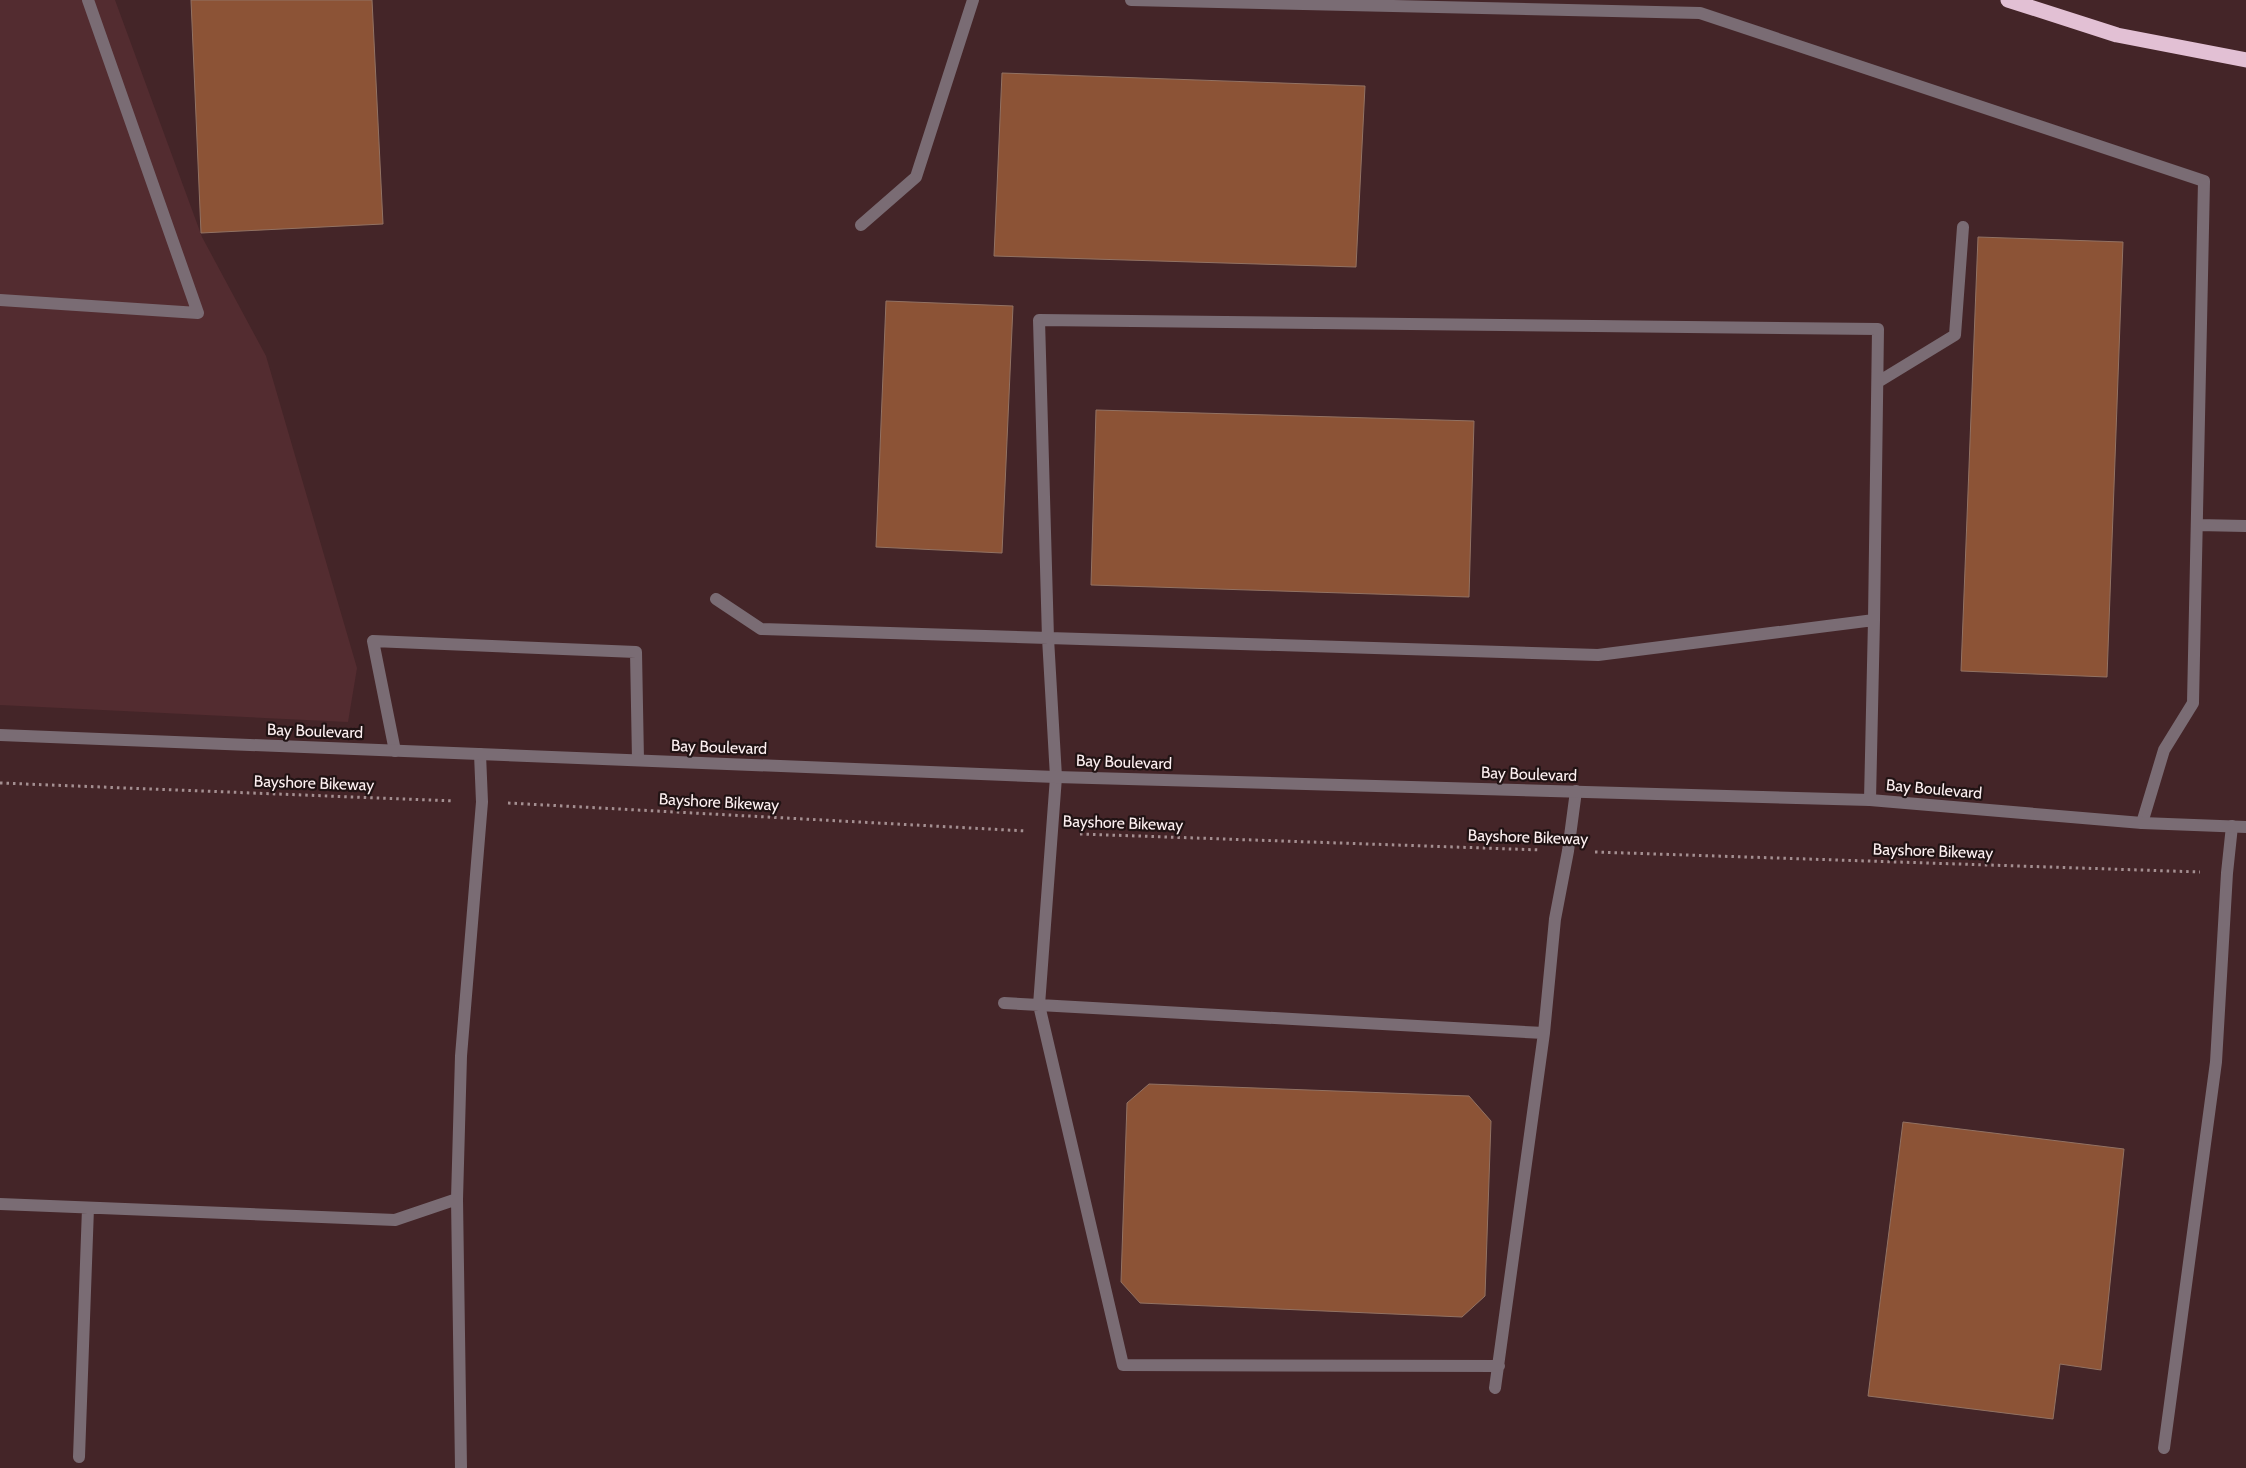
<svg xmlns="http://www.w3.org/2000/svg" width="2246" height="1468" font-family="Cabin,sans-serif">
<rect width="100%" height="100%" fill="#442528"/>
<path fill="#532c30" d="M0,0H115L202,237L266,356L357,668L348,722L0,705Z"/>
<path fill="#8c5336" stroke="#927263" d="M191,0H372L383,224L201,233Z
M1002,73L1365,86L1356,267L994,256Z
M1978,237L2123,242L2107,677L1961,671Z
M886,301L1013,306L1002,553L876,547Z
M1096,410L1474,421L1469,597L1091,585Z
M1149,1084L1469,1096L1491,1121L1485,1296L1462,1317L1140,1303L1121,1282L1127,1103Z
M1903,1122L2124,1149L2101,1370L2060,1364L2053,1419L1868,1396Z"/>
<g fill="none" stroke-linecap="round" stroke-linejoin="round">
<path stroke="#a48f91" stroke-width="3" stroke-dasharray="2.5 4" stroke-linecap="butt" d="M0,783L454,801
M508,803L1026,831
M1080,834L1541,850
M1595,852L2200,872"/>
<path stroke="#7a6c74" stroke-width="12" d="M1131,0L1700,13L2204,181L2193,703L2164,750L2142,823
M861,225L916,177L973,0
M0,300L198,313L88,0
M1878,382L1955,335L1963,227
M2197,525L2246,526
M716,599L761,629L1598,655L1874,620L1870,800
M395,751L373,641L636,652L638,760
M1004,1003L1039,1005L1056,777L1048,638L1039,320L1878,329L1874,620
M457,1199L461,1468
M0,1204L395,1220L457,1199L461,1056L482,802L480,754
M1499,1366L1123,1365L1039,1005L1544,1033
M1495,1388L1544,1033L1555,919L1568,851L1576,791
M2164,1448L2216,1062L2227,873L2232,826
M79,1457L88,1208"/>
<path stroke="#7a6c74" stroke-width="12" d="M0,735L1056,777L1870,800L2142,823L2246,827"/>
<path stroke="#e2c0d4" stroke-width="15" d="M2008,0L2117,35L2246,60"/>
</g>
<g text-anchor="middle" dominant-baseline="central" stroke-width="4.5" stroke-linejoin="round" paint-order="stroke">
<g font-size="16" fill="#fdf0f1" stroke="#211314">
<text transform="translate(315 731) rotate(2)">Bay Boulevard</text>
<text transform="translate(719 747) rotate(2)">Bay Boulevard</text>
<text transform="translate(1124 762) rotate(2)">Bay Boulevard</text>
<text transform="translate(1529 774) rotate(2)">Bay Boulevard</text>
<text transform="translate(314 783) rotate(2)">Bayshore Bikeway</text>
<text transform="translate(1934 789) rotate(5)">Bay Boulevard</text>
<text transform="translate(719 802) rotate(3)">Bayshore Bikeway</text>
<text transform="translate(1123 823) rotate(2)">Bayshore Bikeway</text>
<text transform="translate(1528 837) rotate(2)">Bayshore Bikeway</text>
<text transform="translate(1933 851) rotate(2)">Bayshore Bikeway</text>
</g>
</g>
</svg>
